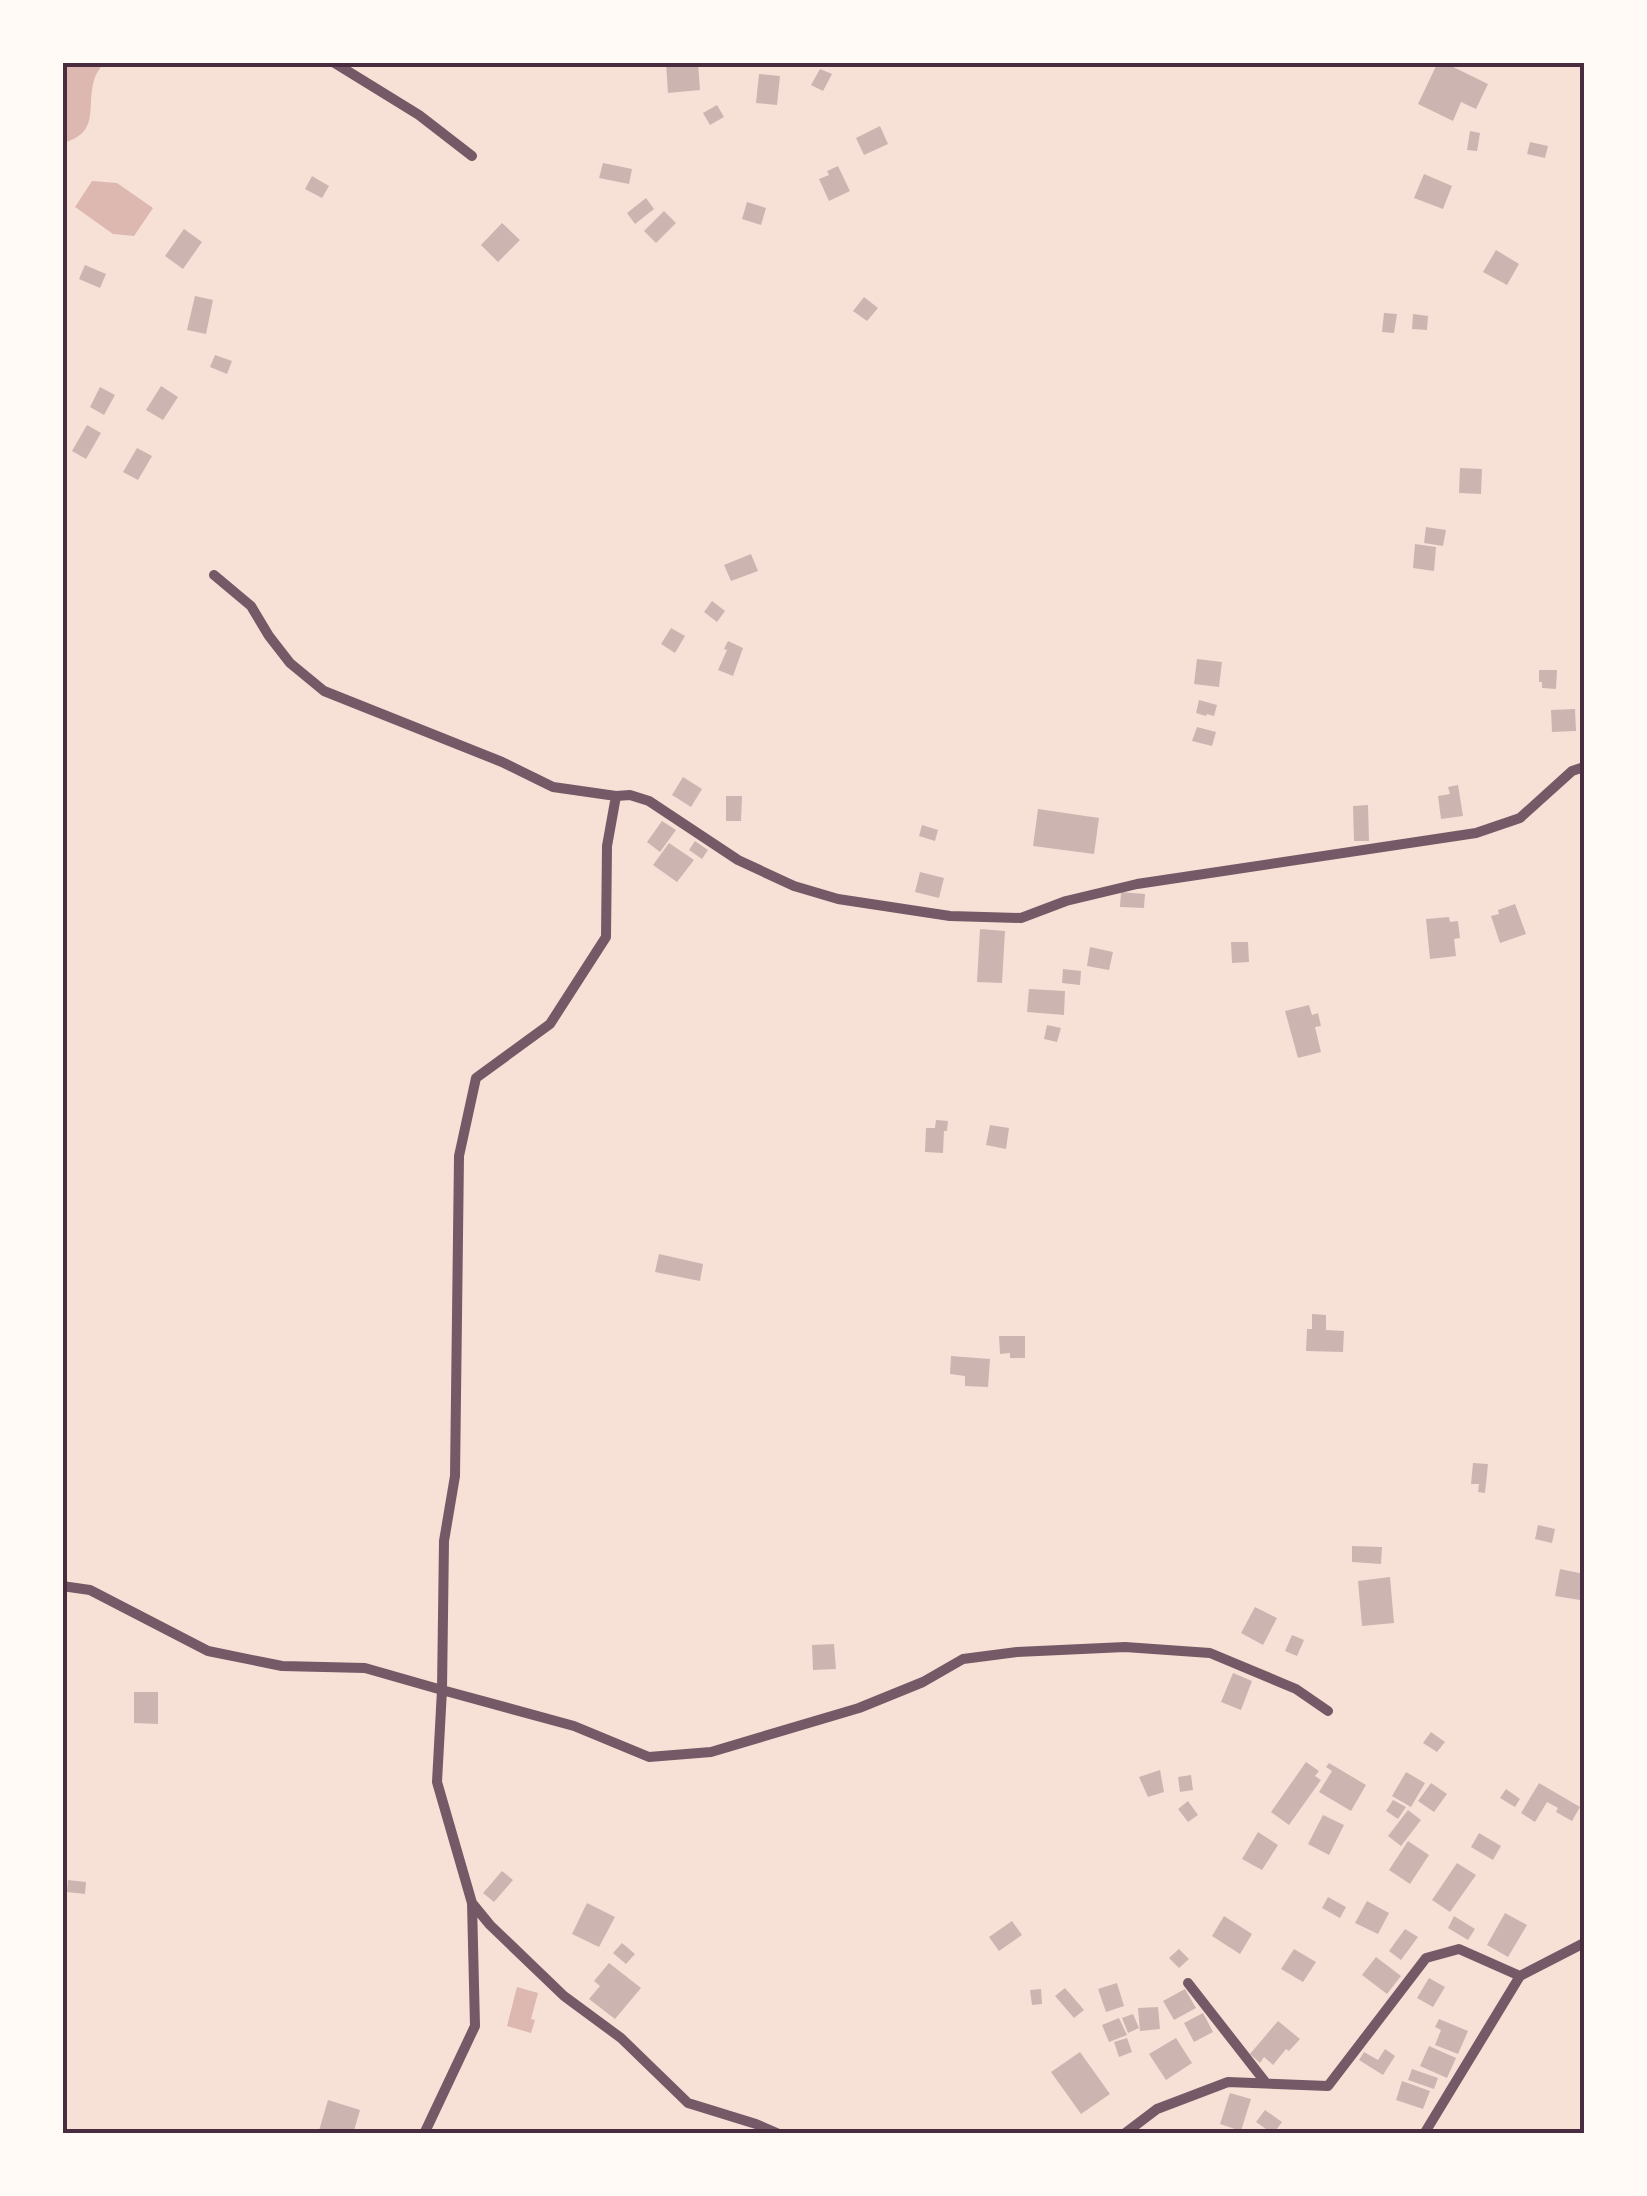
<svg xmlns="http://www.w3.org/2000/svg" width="1647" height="2196" font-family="Poppins,sans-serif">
<rect width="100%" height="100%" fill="#f7e1d7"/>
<path fill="#dcb8b0" d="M63,62L103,63C101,67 97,72 95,77C85,106 102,132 63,143Z
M92,181L117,183L153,208L134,236L113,234L75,207Z
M517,1987L538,1993L531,2019L535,2020L531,2033L507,2026Z"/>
<path fill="#ccb4b1" d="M666,62H698L700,90L668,93Z
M1438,62H1443L1488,84L1476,109L1461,102L1453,121L1418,104Z
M820,69L832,74L823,91L811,85Z
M759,74L780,76L777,105L756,103Z
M717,105L724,117L710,125L703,113Z
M880,126L888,144L864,155L856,138Z
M1470,131L1480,133L1477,151L1467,150Z
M1530,142L1548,146L1545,158L1527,154Z
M603,163L632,169L629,184L599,178Z
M838,166L850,191L829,201L819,179L829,175L827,171Z
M1424,174L1452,186L1443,209L1414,198Z
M312,176L329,186L322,198L305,189Z
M646,198L654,209L635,224L627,213Z
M747,202L766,208L761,225L742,219Z
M664,211L676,223L656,243L644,231Z
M502,223L520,240L498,262L481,245Z
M184,229L202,242L183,269L165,256Z
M1496,250L1519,264L1507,285L1483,272Z
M85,265L106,274L100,288L79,279Z
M195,296L213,300L206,334L187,330Z
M864,297L878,308L867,321L853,311Z
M1384,313L1397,314L1394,333L1382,332Z
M1413,314L1428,316L1427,330L1412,329Z
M215,355L232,361L227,374L210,367Z
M161,386L178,397L163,420L146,410Z
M100,387L115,395L104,415L90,407Z
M87,425L101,433L86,459L72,451Z
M137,448L152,456L138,480L123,472Z
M1460,468L1482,469L1481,494L1459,493Z
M1426,527L1446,530L1443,546L1424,543Z
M1415,544L1436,547L1434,571L1413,568Z
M751,554L758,571L731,581L724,565Z
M712,601L725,611L717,622L704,612Z
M671,628L685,636L675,653L661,644Z
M728,641L743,648L733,676L718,670L727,650L724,649Z
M1197,659L1222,662L1219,687L1194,684Z
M1539,670H1557L1556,689L1542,688V682H1539Z
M1199,700L1217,705L1214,716L1207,714L1206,716L1196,713Z
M1575,709L1576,731L1552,732L1551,710Z
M1197,727L1216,732L1212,746L1192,741Z
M683,777L702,789L691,807L672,795Z
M1458,785L1463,816L1441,819L1438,796L1450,794L1448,787Z
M726,796H742L741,821H726Z
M1368,805L1369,841H1354L1353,806Z
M1038,809L1099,818L1094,854L1033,846Z
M662,821L676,830L660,852L647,842Z
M922,825L938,830L935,841L919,836Z
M695,841L708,850L702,859L689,850Z
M669,843L694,860L677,882L653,865Z
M920,872L944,878L939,898L915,892Z
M1121,892L1145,894L1144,908L1120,907Z
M1515,904L1526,934L1500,943L1491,916L1499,914L1498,910Z
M1449,917L1450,922L1458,921L1460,938L1454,939L1456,956L1430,959L1426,919Z
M980,929L1005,931L1002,983L977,982Z
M1231,942H1248L1249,962L1232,963Z
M1090,947L1113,952L1109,970L1087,966Z
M1063,969L1081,971L1080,985L1062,983Z
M1029,989L1065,991L1064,1015L1027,1012Z
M1309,1005L1312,1015L1318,1013L1321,1026L1315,1027L1321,1052L1298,1058L1285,1011Z
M1047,1025L1061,1028L1057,1042L1044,1039Z
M936,1120L948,1121L947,1131H944L943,1153L925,1152L926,1128H935Z
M990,1125L1009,1128L1006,1149L986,1145Z
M659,1254L703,1264L700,1281L655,1272Z
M1312,1314L1326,1315V1330L1344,1331L1343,1352L1306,1351L1307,1329H1312Z
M999,1336H1025V1358H1010V1353L1000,1354Z
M951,1356L990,1359L988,1387L965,1386V1376L950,1374Z
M1473,1463L1488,1464L1485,1493L1478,1492L1479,1484H1471Z
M1538,1525L1555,1529L1552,1543L1535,1539Z
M1352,1546L1382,1547L1381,1564L1352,1562Z
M1560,1569L1584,1574L1580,1600L1555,1596Z
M1390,1577L1394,1623L1362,1626L1358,1581Z
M1255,1607L1277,1618L1263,1645L1241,1633Z
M1292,1635L1304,1640L1297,1656L1285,1651Z
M834,1644L836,1669L813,1670L812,1645Z
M1233,1673L1252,1681L1241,1710L1221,1702Z
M134,1692H158V1724L134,1723Z
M1431,1732L1445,1742L1437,1752L1423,1743Z
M1306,1762L1319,1771L1315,1776L1321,1780L1289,1825L1271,1812Z
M1329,1763L1366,1785L1351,1811L1319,1792L1332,1771L1326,1767Z
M1160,1770L1164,1792L1148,1797L1139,1777Z
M1406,1772L1425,1783L1411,1807L1392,1796Z
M1191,1775L1193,1790L1180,1792L1178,1777Z
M1431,1783L1447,1794L1434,1812L1418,1801Z
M1539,1783L1580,1807L1572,1821L1556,1812L1558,1808L1547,1802L1535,1822L1521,1813Z
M1506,1789L1520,1799L1515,1807L1500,1798Z
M1393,1800L1406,1807L1398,1819L1386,1811Z
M1188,1801L1198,1815L1188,1822L1178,1809Z
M1408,1810L1421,1820L1401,1846L1388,1836Z
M1323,1815L1344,1825L1329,1855L1308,1844Z
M1258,1832L1278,1845L1262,1870L1242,1859Z
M1479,1833L1501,1846L1493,1860L1471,1847Z
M1408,1841L1429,1855L1410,1884L1389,1870Z
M1457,1863L1476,1875L1450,1912L1432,1900Z
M502,1871L513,1880L494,1902L483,1893Z
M68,1880L86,1882L85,1894L67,1892Z
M1328,1897L1346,1907L1340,1918L1322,1908Z
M1367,1901L1389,1913L1378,1934L1355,1923Z
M587,1903L615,1917L599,1947L572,1934Z
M1505,1913L1527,1925L1508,1957L1487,1945Z
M1224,1916L1252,1934L1240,1954L1212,1936Z
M1454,1916L1475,1929L1468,1940L1448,1928Z
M1012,1921L1022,1935L999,1951L989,1937Z
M1405,1929L1418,1937L1401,1960L1389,1951Z
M622,1943L635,1954L626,1964L613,1953Z
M1179,1949L1189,1959L1179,1968L1169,1958Z
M1294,1949L1316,1962L1303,1982L1281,1969Z
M1376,1957L1401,1976L1387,1994L1362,1975Z
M609,1963L641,1988L615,2019L589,1999L600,1986L594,1981Z
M1429,1978L1445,1987L1433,2007L1417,1998Z
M1117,1983L1124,2006L1106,2012L1098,1989Z
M1065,1988L1084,2010L1074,2018L1055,1996Z
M1041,1989L1042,2004L1032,2005L1030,1990Z
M1185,1989L1196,2008L1174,2020L1163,2001Z
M1158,2007L1160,2029L1140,2031L1138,2008Z
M1203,2013L1213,2032L1194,2042L1184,2023Z
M1133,2014L1139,2028L1128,2033L1122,2018Z
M1119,2018L1127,2035L1109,2042L1102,2025Z
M1439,2019L1468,2031L1458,2054L1435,2045L1441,2030L1435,2027Z
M1278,2021L1300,2039L1289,2051L1286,2049L1273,2065L1264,2057L1260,2063L1250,2054Z
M1127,2038L1132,2052L1119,2057L1114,2042Z
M1176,2038L1192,2063L1166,2080L1149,2054Z
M1429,2046L1456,2058L1447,2078L1420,2066Z
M1385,2049L1395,2056L1383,2075L1359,2060L1364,2052L1378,2060Z
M1080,2052L1110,2094L1081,2114L1051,2072Z
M1412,2069L1438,2078L1434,2089L1408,2080Z
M1402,2081L1430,2091L1423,2109L1396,2100Z
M1230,2093L1251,2099L1241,2131L1220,2124Z
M328,2100L360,2110L353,2134H318Z
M1265,2110L1282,2122L1273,2134L1256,2122Z"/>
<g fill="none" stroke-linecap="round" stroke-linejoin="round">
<path stroke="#755966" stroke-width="10" d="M333,62L419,115L472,156
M214,575L251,606L269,636L290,663L324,691L502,762L553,787L616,796L630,795L649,801L738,860L794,886L838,899L950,916L1021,918L1066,901L1137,884L1476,833L1520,818L1572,771L1584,767
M616,796L607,846L606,937L550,1024L476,1078L459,1156L455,1476L444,1541L442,1690L574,1726L649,1757L711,1752L859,1708L923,1682L963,1659L1017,1652L1125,1647L1210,1653L1296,1689L1328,1711
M62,1586L90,1590L208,1651L282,1666L365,1668L442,1690L437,1782L472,1903L475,2026L424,2134
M472,1903L490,1925L564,1996L621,2038L688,2103L756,2124L779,2134
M1188,1983L1266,2083
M1124,2134L1157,2109L1228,2082L1328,2086L1426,1958L1459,1949L1520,1976L1584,1943
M1424,2134L1520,1976"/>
</g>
<rect width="1647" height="2196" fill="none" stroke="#fffaf5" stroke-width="130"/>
<rect x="65" y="65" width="1517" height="2066" fill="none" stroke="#4a2c40" stroke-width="4"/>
</svg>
